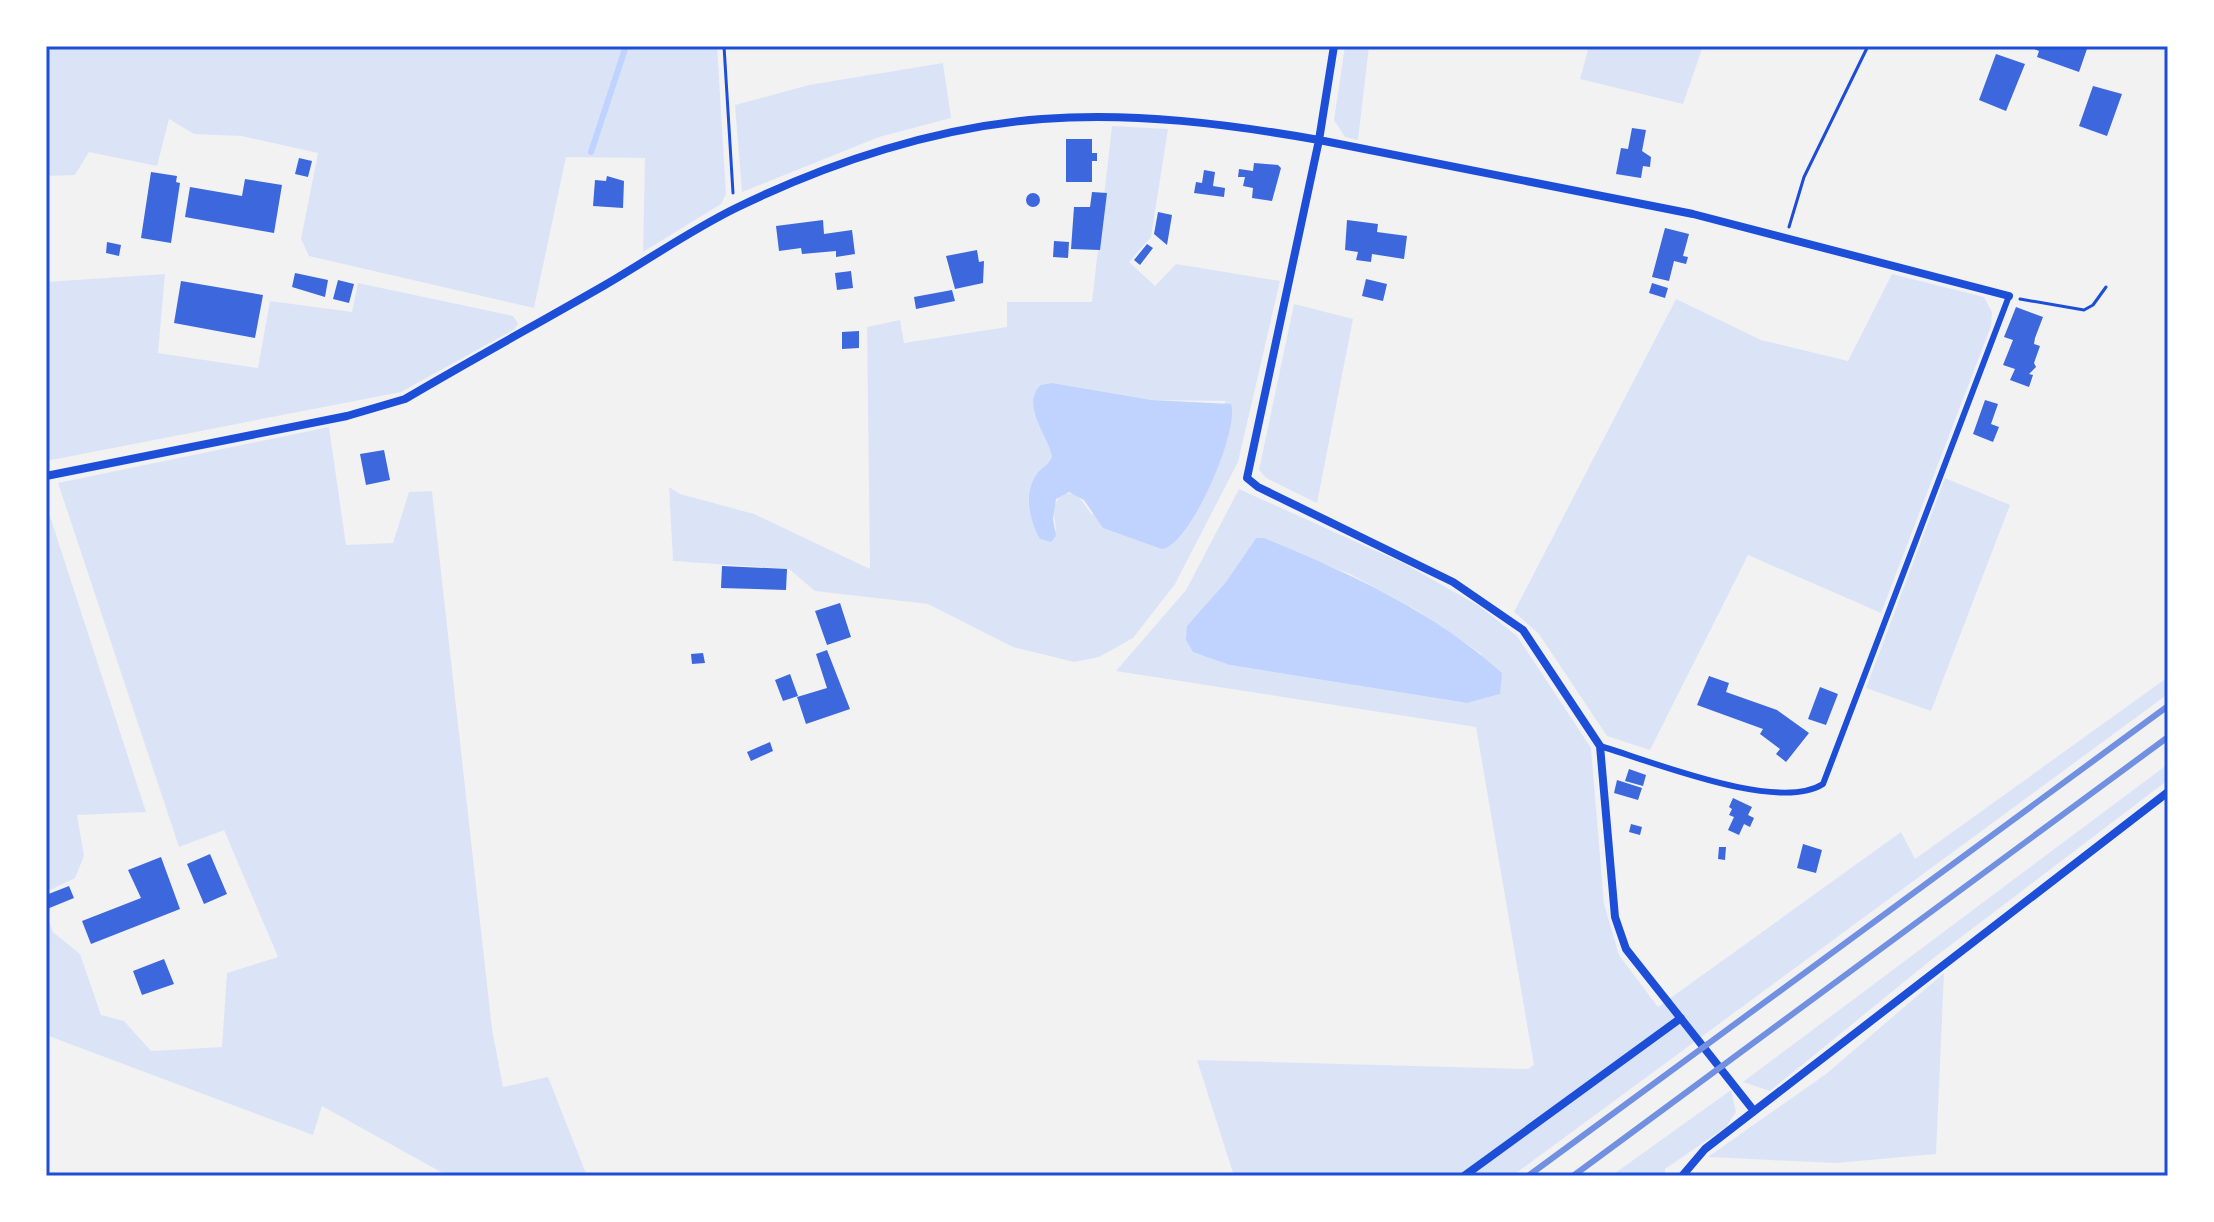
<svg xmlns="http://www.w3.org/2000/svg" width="2214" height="1222" font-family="Montserrat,sans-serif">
<rect width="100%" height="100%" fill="#f2f2f2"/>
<path fill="#dbe4f7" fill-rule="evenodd" d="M46,46H717L726,194L721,204L643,252L645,158L566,157L534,308L309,256L301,239L318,153L241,136L194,134L169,119L157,166L89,152L75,175L46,176Z
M1345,46H1369L1358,140L1345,137L1334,120Z
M1589,46H1703L1683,104L1580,79Z
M943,63L951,118L879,137L742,192L735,105L809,85Z
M1112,126L1168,129L1151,237L1129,262L1155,286L1176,264L1280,281L1238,462L1175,584L1133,638L1099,657L1074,662L1013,647L928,604L815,591L789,569L673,561L669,487L680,494L754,514L870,569L867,327L900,320L904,343L1007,327V302H1092ZM1052,383L1152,400L1227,401L1092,515L1077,494L1061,493L1053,508L1056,530L1040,539C1030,522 1023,493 1036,475C1041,467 1049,466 1052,456Z
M165,274L158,353L258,368L270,301L352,312L358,283L513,316L518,323L515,329L401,392L46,461V282Z
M1892,274L1984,297L1992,312L1991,326L1881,613L1748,555L1650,750L1607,736L1539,634L1514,612L1676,299L1761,340L1848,361Z
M1294,304L1353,319L1317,503L1266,478L1259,470Z
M329,427L346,545L393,543L409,492L432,491L492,1029L503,1087L548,1077L587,1176H448L322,1106L313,1135L46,1035V913L53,932L80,954L101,1015L124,1021L151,1051L222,1047L227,973L278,957L224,830L179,847L58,483Z
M1945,478L2010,505L1931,711L1866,688Z
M1239,489L1405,564L1479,606L1517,636L1591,748L1604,904L1619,955L1658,1007L1901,832L1915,859L2168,677V694L1512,1176H1234L1197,1060L1528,1069L1534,1065L1476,727L1116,671L1186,590ZM1256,538L1350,574L1418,611L1480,653L1500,694L1467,703L1230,665L1226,582Z
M46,504L146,812L77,815L84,856L75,878L46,892Z
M2168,764V780L1931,960L1770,1091L1743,1082Z
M1944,973L1936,1154L1836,1163L1708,1157L1826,1074Z
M1731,1090L1736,1112L1726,1127L1665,1169V1176H1611Z"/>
<path fill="#bfd3fe" d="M1052,383L1152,400L1231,404C1240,430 1190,546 1162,549L1103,528L1084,500L1069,492L1056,499L1053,519L1056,536L1051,542L1040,539C1030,522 1023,494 1036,475C1041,467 1049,466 1052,456C1048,436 1020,404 1041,385Z
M1256,538H1264C1349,573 1433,611 1502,673L1500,694L1467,703L1230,665L1193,652L1186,640L1187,626L1226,582Z"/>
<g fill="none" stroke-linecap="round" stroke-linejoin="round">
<path stroke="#bfd3fe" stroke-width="6" d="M591,152L626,46"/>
</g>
<path fill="#3d67dc" d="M2027,46H2088L2079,72L2037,57L2039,51Z
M1996,54L2025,64L2006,111L1979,100Z
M2093,86L2122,94L2107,136L2079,126Z
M1632,128L1646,130L1642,151L1651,157L1650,167L1643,166L1641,178L1616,174L1621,148L1628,149Z
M1066,139H1092V153H1097V161H1092V182H1066Z
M299,158L312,161L308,177L295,174Z
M1254,163L1278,165L1281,168L1272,201L1252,198L1253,188L1243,186L1245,177H1238L1239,169L1253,171Z
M1204,170L1215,172L1213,186L1225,188L1224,197L1194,193L1196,182L1202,183Z
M151,172L177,176L176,182L180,183L171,243L141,238Z
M607,176L624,181L623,208L593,206L595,180L606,181Z
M245,179L282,185L274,233L185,217L190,187L242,196Z
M1092,192L1107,193L1100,250L1071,249L1074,207H1090Z
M1026 200a7 7 0 1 1 14 0a7 7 0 1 1-14 0Z
M1158,212L1172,215L1167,245L1154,234Z
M823,220L824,234L852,230L855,254L836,257V251L802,254L801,248L779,251L776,226Z
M1347,220L1378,224L1377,232L1407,236L1404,259L1372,254L1371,262L1356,260L1358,252L1345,250Z
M1665,228L1689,234L1683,256L1688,257L1686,264L1674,261L1669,281L1652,277Z
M1054,241L1069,242L1068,258L1053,257Z
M107,242L121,245L119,256L106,253Z
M1147,244L1153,248L1140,265L1134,260Z
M977,250L979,262L984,261L983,283L955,289L946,256Z
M851,271L853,288L837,290L835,273Z
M295,273L328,280L325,297L292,287Z
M1366,279L1387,284L1383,301L1362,296Z
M338,280L354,284L349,303L333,299Z
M181,281L263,295L255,338L174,323Z
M1652,283L1668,288L1665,298L1649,293Z
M952,290L955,301L916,309L914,297Z
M2016,307L2043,317L2035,338L2034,344L2040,346L2034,363L2036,367L2029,374L2033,375L2029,387L2010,380L2015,369L2003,365L2013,340L2004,337Z
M859,331V348L842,349V332Z
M1985,400L1998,404L1991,424L1999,427L1993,442L1973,434Z
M384,450L390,480L366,485L360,454Z
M722,566L787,569L786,590L721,588Z
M840,603L851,637L827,645L815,611Z
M827,650L850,709L806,724L797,697L827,688L816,654Z
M703,653L705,663L692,664L691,654Z
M790,674L798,696L783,701L775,680Z
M1709,676L1729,683L1726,692L1777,710L1809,733L1786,762L1776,754L1780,749L1760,734L1763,729L1697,705Z
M1820,687L1838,694L1826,725L1808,719Z
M770,742L773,751L751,761L747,752Z
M1629,769L1646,775L1643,786L1625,781Z
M1617,780L1642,788L1638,800L1614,793Z
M1733,798L1752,807L1748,815L1754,818L1750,827L1744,824L1739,835L1728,830L1734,817L1729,815L1732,809L1729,807Z
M1631,824L1642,827L1640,835L1629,832Z
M1803,844L1822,850L1816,873L1797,868Z
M1719,847H1726L1725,860L1718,859Z
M210,854L227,894L204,904L187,864Z
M161,857L180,909L91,944L82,921L141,898L128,870Z
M69,886L74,898L47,909L46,895Z
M164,959L174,984L142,995L133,971Z"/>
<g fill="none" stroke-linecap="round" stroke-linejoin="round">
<path stroke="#1d4ed8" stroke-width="3" d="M724,46L733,193
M1789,227L1804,177L1868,46
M2020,299L2084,310L2093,305L2106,287"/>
<path stroke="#1d4ed8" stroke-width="6" d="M1600,746C1651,761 1778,813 1823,784L2009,296"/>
<path stroke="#1d4ed8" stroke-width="8" d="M1334,46L1319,140L1247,478L1258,487L1453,582L1523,630L1600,746L1615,917L1626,949L1754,1111
M46,476L347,416L405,399C471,360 539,323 605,285C648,260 691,230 736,208C830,162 937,127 1042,119C1135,112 1228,124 1319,140L1693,214L2009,296
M1464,1176L1681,1018
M1682,1176L1705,1149L2168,792"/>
<path stroke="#7290e2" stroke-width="6" d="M1528,1176L2168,706
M1573,1176L2168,737"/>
</g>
<rect width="2214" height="1222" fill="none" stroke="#ffffff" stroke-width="96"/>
<rect x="48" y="48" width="2118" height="1126" fill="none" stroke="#1d4ed8" stroke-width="3"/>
</svg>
